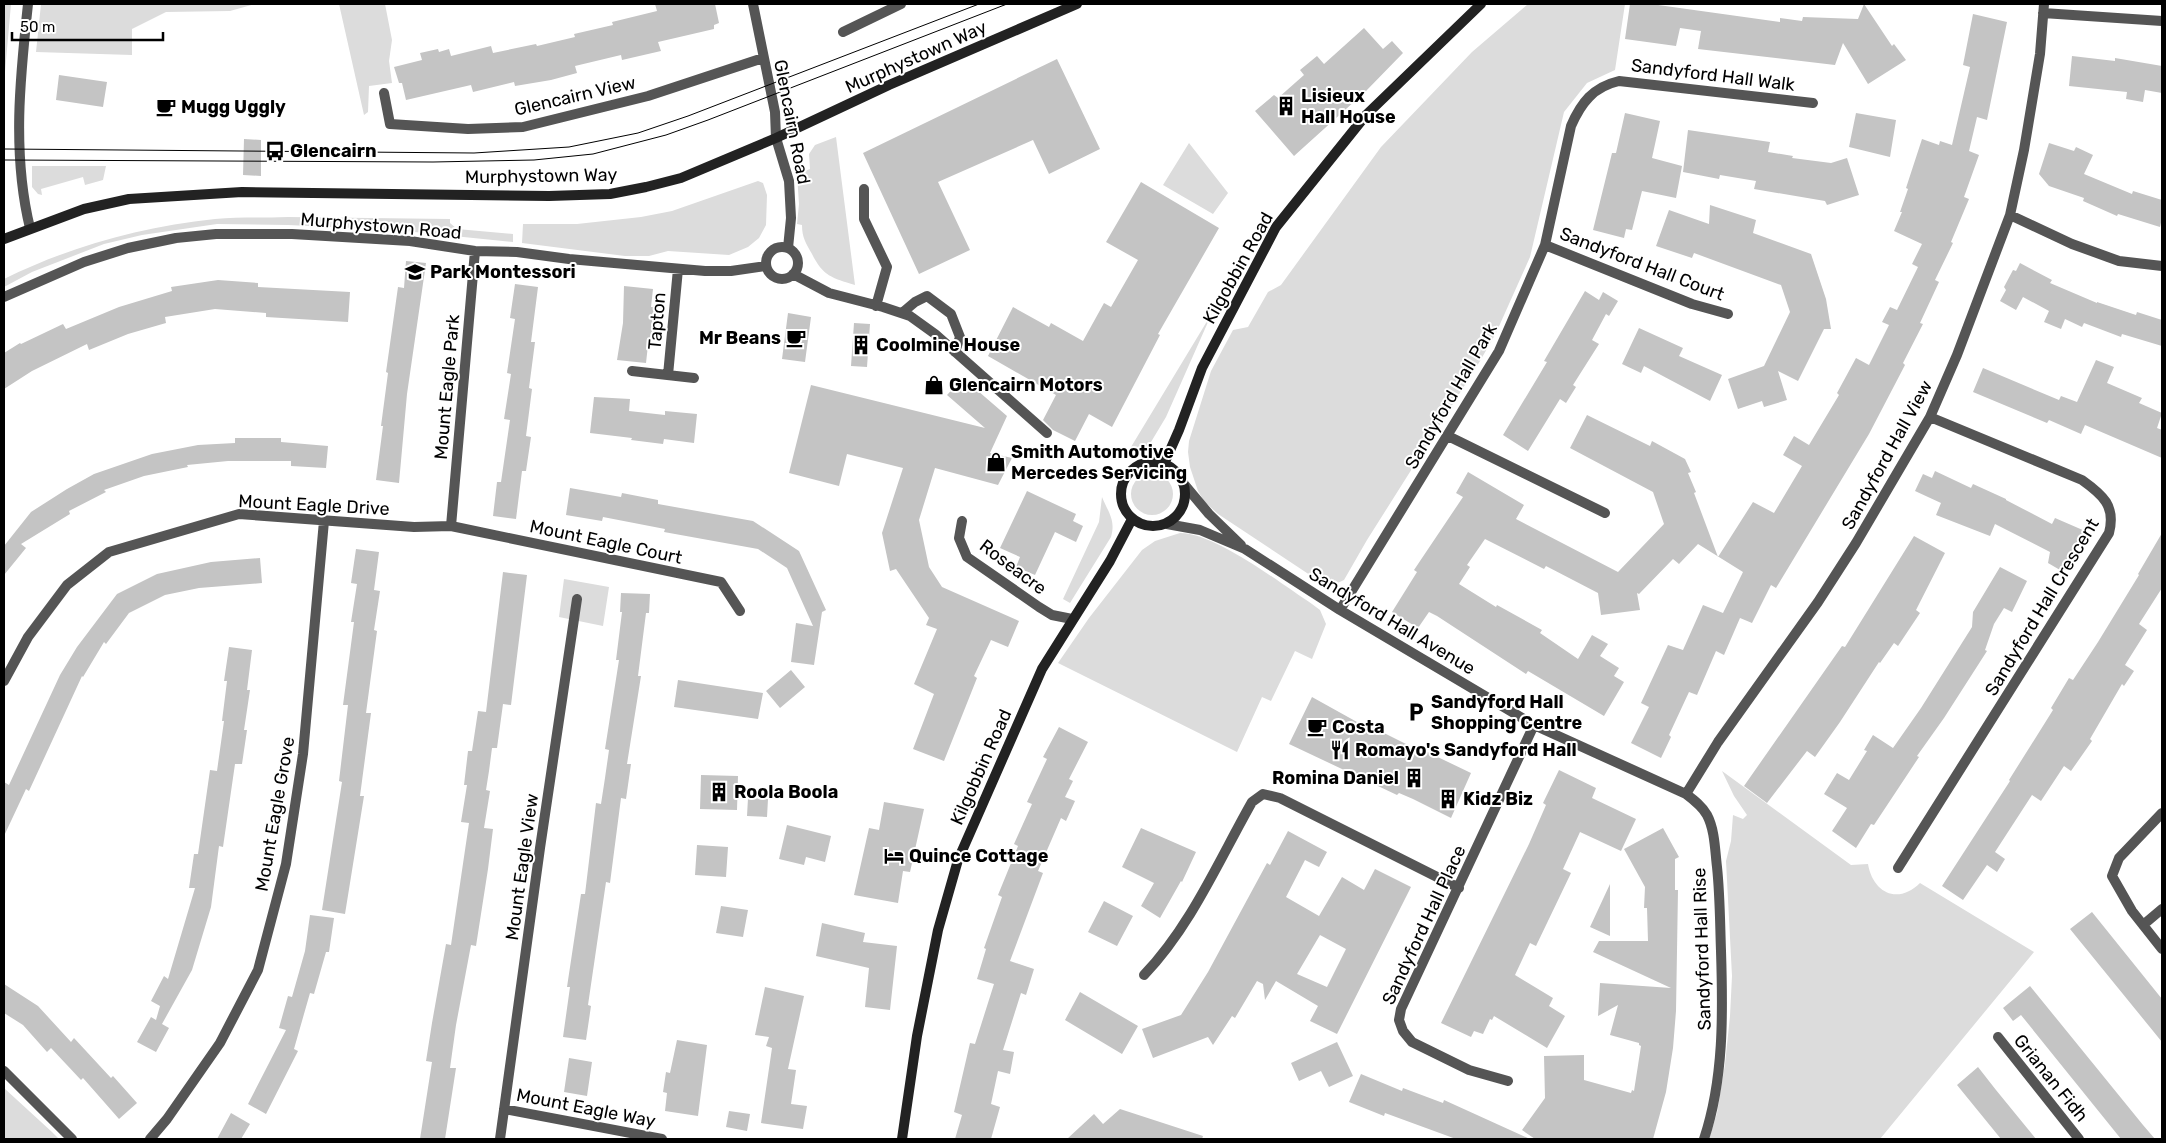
<svg xmlns="http://www.w3.org/2000/svg" width="2166" height="1143" font-family="Rubik,sans-serif">
<rect width="100%" height="100%" fill="#fff"/>
<path fill="#dcdcdc" d="M4,4H11L5,72L4,131Z
M41,4H255L230,11L166,12L132,29V55L36,52Z
M339,4H385L392,40L389,61L392,83L369,86L368,112L364,115Z
M1528,4H1625L1615,70L1587,83L1564,112L1530,257L1496,333L1480,361L1367,540L1344,580L1331,586L1322,583L1218,514L1204,501L1198,491L1190,467L1188,452L1189,441L1211,371L1233,330L1248,327L1268,292L1281,285L1381,147L1472,52Z
M836,137L855,285C832,278 823,276 812,254C806,243 802,238 802,225L797,224L799,204L797,174L810,169L809,154L815,145Z
M1189,143L1228,193L1213,214L1163,185Z
M32,166H106L103,180L85,185L83,177L41,189L42,195L38,194L32,187Z
M758,181L763,183L767,195L766,225L759,238L748,247L729,255L668,251L649,256H625L522,243L523,224H577L641,217L672,211Z
M288,217L450,219V223L457,229L513,234V242L395,230L288,225L217,224L142,235L104,244L32,272L4,287V279C71,246 141,227 215,219C239,217 264,218 288,217Z
M1212,313L1166,417L1151,442L1144,448L1126,450L1131,447Z
M1131 494a21 21 0 1 1 42 0a21 21 0 1 1-42 0Z
M1102,497C1108,512 1116,520 1111,537L1070,603L1063,599L1099,522Z
M1180,533C1216,533 1281,584 1312,604L1320,610L1326,624L1312,659L1295,651L1271,701L1262,697L1237,752L1058,663L1089,618L1142,550L1155,541Z
M564,579L609,587L603,626L559,617Z
M1722,771L1851,865L1868,864C1873,893 1898,905 1920,883L2034,952L1880,1139H1709L1717,1113L1725,1064L1730,1016L1732,976L1726,861L1731,841L1733,815L1743,819L1747,815L1734,796Z
M4,1088L52,1132L59,1139H4Z"/>
<path fill="#c4c4c4" fill-rule="evenodd" d="M655,4H715L719,23L714,25V29L658,42L661,51L622,60L621,55L575,66L577,73L551,80L515,86L514,82L473,92L471,85L406,100L402,83H399L394,67L422,60L420,53L438,49L439,52L449,49L451,56L491,46L493,53L536,44L537,46L575,37L574,34L613,25L612,22L657,11Z
M1630,4H1651L1780,22V18L1802,21L1803,17L1858,19L1864,4L1892,46L1894,44L1906,60L1868,84L1843,43L1835,65L1698,49L1701,31L1680,28L1676,46L1625,39Z
M1973,14L2007,22L1987,120L1977,117L1969,151L1979,155L1964,197L1969,199L1951,242L1953,243L1935,280L1939,282L1920,323L1923,324L1903,363L1905,365L1869,434L1776,588L1771,585L1752,623L1740,618L1724,655L1716,651L1697,695L1689,692L1669,735L1671,737L1661,758L1631,743L1649,707L1641,703L1668,645L1683,650L1703,605L1723,613L1743,572L1698,544L1679,564L1673,559L1639,594L1637,593L1640,610L1601,615L1598,593L1546,566L1544,569L1485,539L1467,565L1470,567L1459,584L1496,607L1497,605L1542,630L1540,633L1578,659L1592,635L1608,644L1600,656L1619,668L1614,676L1624,682L1604,716L1528,671L1526,674L1437,616L1429,612L1418,628L1392,612L1417,572L1414,570L1463,497L1456,493L1468,472L1524,505L1516,519L1618,572L1664,524L1653,492L1570,448L1587,415L1650,446L1652,441L1685,459L1691,472L1688,473L1696,492L1694,493L1718,557L1753,502L1774,513L1802,466L1783,455L1794,436L1809,445L1839,395L1837,393L1856,358L1869,365L1889,325L1882,322L1890,307L1897,310L1918,267L1912,264L1922,244L1894,231L1902,212H1900L1908,189L1906,188L1922,139L1939,145L1940,141L1952,145L1970,67L1963,65Z
M1364,28L1383,49L1392,41L1403,53L1366,91L1294,156L1255,111L1274,95L1278,98L1304,75L1300,70L1317,56L1324,64Z
M2072,56L2115,61V58L2162,66V93L2145,90L2143,102L2126,99L2127,92L2069,86Z
M1057,59L1100,149L1049,174L1033,140L938,182L970,250L919,274L863,153Z
M59,75L107,82L103,107L56,100Z
M1625,113L1660,121L1652,158L1682,166L1676,198L1642,191L1632,230L1626,229L1624,238L1593,230L1612,153H1616Z
M1856,113L1896,120L1890,157L1849,147Z
M1688,130L1770,142L1768,152L1793,156L1792,158L1831,163L1847,158L1859,195L1827,205L1825,201L1754,189L1756,181L1720,175L1719,179L1683,172Z
M244,139L261,140V176L243,175Z
M2049,143L2074,151L2076,147L2093,155L2084,174L2132,194L2133,191L2162,200V218L2160,227L2118,214L2117,216L2083,201L2084,198L2049,186L2039,174Z
M1141,182L1219,228L1158,334L1160,335L1112,427L1089,414L1075,441L1053,430L1043,420L1056,395L988,356L1013,307L1049,327L1051,323L1083,341L1104,303L1111,307L1138,260L1106,242Z
M1710,205L1756,220L1753,233L1811,254L1826,299L1831,329H1824L1798,381L1778,371L1787,400L1764,407L1762,401L1738,409L1728,379L1764,366L1790,312L1781,285L1694,253L1692,258L1656,246L1669,210L1709,224Z
M406,261L426,263L407,394L399,483L376,480L383,426H381L388,373L386,372L389,351L398,287L404,288Z
M2020,263L2052,280L2050,283L2097,303V302L2136,315L2137,312L2162,320V346L2122,334L2121,337L2084,323L2082,327L2065,319L2061,329L2044,322L2049,311L2023,297L2016,310L2000,301L2006,290L2004,287L2013,270L2016,271Z
M218,280L258,283V287L350,292L348,322L266,317V313L215,309L165,317L166,323L128,334L89,350L87,344L32,371L4,389V353L20,343L21,344L63,324L66,329L119,307L172,291L171,287Z
M515,284L538,287L531,342H535L529,388L532,389L526,436L531,437L526,471H522L516,519L493,516L497,482H501L510,420L504,419L511,374L507,373L515,319L510,318Z
M624,286L653,289L651,307H654L651,345H648L646,363L617,360L623,323Z
M1585,291L1599,300L1603,292L1618,301L1609,316L1606,314L1592,340L1599,344L1573,385L1576,387L1566,403L1560,399L1528,451L1503,435L1547,362L1544,361Z
M788,313L811,317L805,362L782,359Z
M854,323L870,324L867,367L851,366Z
M1639,328L1683,348L1679,356L1722,375L1710,401L1644,366L1641,373L1622,364Z
M2096,360L2114,367L2107,383L2142,398L2139,403L2162,413L2157,428L2162,430V458L2085,425L2081,434L2049,420L2047,423L1973,392L1983,368L2059,400L2061,396L2077,402Z
M963,378L1007,416L990,453L1012,458L998,485L935,468L919,520L929,567L942,587L1019,621L1008,647L991,640L974,676L977,678L944,761L913,749L934,694L914,684L937,629L926,625L929,618L896,569L890,571L882,533L903,468L847,454L839,486L789,473L811,385L985,428L947,395Z
M594,397L630,399L629,411L665,415V411L697,414L694,443L664,439L663,444L631,440L632,438L590,433Z
M235,438H281V442L328,446L326,468L291,466V461H228L187,465L188,467L144,476L104,490L106,492L69,511L70,514L21,544L26,548L4,575V546L31,512L67,489L94,474L152,454L198,445L235,443Z
M1935,471L1971,488L1973,484L2006,499V500L2052,524L2055,518L2085,531L2060,570L2048,563L2050,552L1995,524L1990,536L1936,515L1941,503L1915,491L1923,474L1932,478Z
M570,488L621,497L622,493L658,500V504L753,521L799,551L826,610L822,612L814,665L791,662L796,623L813,626L787,568L758,549L664,532L665,529L603,517L602,521L566,515Z
M1027,491L1076,514L1073,521L1083,526L1076,542L1055,532L1035,575L1016,567L1020,557L1000,548Z
M2162,533V588L2139,624L2147,630L2125,665L2134,671L2124,686L2122,684L2090,739L2092,741L2071,771L2064,766L2041,801L2032,795L1995,852L2005,859L1997,872L1987,865L1963,900L1942,886L2010,781L2009,780L2053,710L2051,708L2069,678L2073,680L2098,642L2139,575L2138,574Z
M1914,536L1945,553L1916,610L1920,613L1898,646L1894,643L1880,663L1879,662L1840,722L1815,757L1807,751L1767,803L1744,786L1842,646L1845,647Z
M356,549L379,552L374,590L380,591L374,630L377,631L366,713H371L360,796H364L345,914L322,910L342,782L339,781L348,705H343L354,622H351L357,584L351,583Z
M260,558L262,583L199,588L165,595L129,613L106,644L104,642L83,677L82,676L29,791L26,789L4,836V782L9,785L60,675L77,647L117,594L157,574L211,562Z
M2000,567L2027,581L2012,612L2004,608L1994,624L1985,650L1987,651L1944,718L1917,756L1919,757L1874,825L1871,824L1856,848L1832,831L1847,808L1824,794L1837,773L1849,780L1867,751L1864,750L1873,735L1893,748L1921,708L1972,627L1973,612Z
M503,572L527,575L511,705L503,704L497,748H492L489,771L486,790L490,791L484,828L493,829L488,869L476,946L471,945L456,1025L450,1068H456L445,1139H420L432,1062L426,1061L432,1023L446,944L451,945L469,823L461,822L467,785H464L468,751H472L478,711L486,712Z
M621,593L650,594L649,613H646L638,676H641L627,764H631L626,799L621,798L610,883L606,882L588,1005L591,1006L586,1040L563,1037L570,987H567L581,894H585L596,803L601,804L605,778L609,750L605,749L619,660H616L622,612H620Z
M229,647L252,650L247,690H250L244,730H247L242,764H235L223,847L219,846L211,907L192,970L162,1024L169,1028L156,1052L137,1042L151,1017L156,1020L160,1006L151,1001L164,976L168,979L195,888H189L194,854H198L210,770L217,771L224,721H222L227,681H224Z
M791,670L805,687L780,708L766,691Z
M678,680L763,693L758,719L674,707Z
M1312,697L1366,727L1368,725L1420,751L1421,749L1471,773L1451,818L1413,799L1399,793L1397,795L1289,744Z
M1059,727L1088,742L1069,779L1073,781L1065,797L1075,801L1066,821L1061,818L1038,871L1043,873L1010,961L1034,969L1026,995L1021,993L1003,1050L1014,1052L1010,1074L998,1071L991,1104L1000,1107L991,1139H955L962,1115L954,1112L970,1043L975,1044L994,984L977,979L986,949L984,948L1002,897L998,895L1018,846L1014,844L1032,804L1027,802L1047,759L1043,757Z
M1559,770L1596,788L1592,798L1636,819L1621,851L1580,832L1563,869L1571,873L1536,946L1530,943L1515,975L1553,998L1549,1006L1565,1016L1547,1048L1494,1016L1492,1020L1490,1019L1483,1034L1474,1031L1471,1037L1441,1023L1529,844L1546,805L1543,803Z
M701,775L738,776L737,810L700,809Z
M748,798L768,799L767,817L747,816Z
M884,802L924,809L910,872L903,871L898,903L854,895L869,828L879,830Z
M787,825L831,836L825,862L806,857L804,865L779,859Z
M1141,828L1196,852L1182,882L1181,881L1160,918L1141,906L1154,883L1122,867Z
M1663,828L1679,857L1675,859V890H1678L1676,1011L1673,1048L1666,1092L1653,1139H1535L1522,1130L1545,1098L1544,1056L1584,1055V1080L1631,1093L1632,1090L1634,1091L1641,1046L1639,1045V1043L1610,1035L1618,1005L1598,1016L1600,983L1671,988L1593,952L1599,941H1648L1647,908H1644L1645,887L1624,849Z
M1288,831L1327,852L1319,867L1305,860L1286,897L1319,916L1342,877L1364,890L1375,869L1411,887L1337,1034L1310,1021L1318,1006L1276,981L1265,1000L1263,984L1257,981L1235,1018L1232,1016L1213,1045L1208,1037L1153,1058L1142,1029L1181,1015L1208,972L1267,863L1270,865ZM1320,935L1346,949L1327,987L1297,974Z
M697,845L728,847L726,877L695,875Z
M1610,884V936L1590,927Z
M1104,901L1133,916L1117,946L1088,932Z
M721,906L748,910L743,937L716,933Z
M2092,912L2162,999V1042L2070,929Z
M310,915L334,918L329,952H326L314,994L310,993L294,1049L298,1051L266,1114L248,1104L286,1030L279,1028L288,996L292,997L305,951Z
M822,923L865,933L863,942L897,946L890,1010L865,1007L869,968L816,956Z
M4,984L38,1006L71,1042L74,1038L111,1078L113,1076L137,1103L119,1119L83,1078L81,1080L51,1048L47,1052L23,1025L4,1013Z
M2030,986L2143,1125L2155,1139H2121L2021,1015L2013,1021L2003,1008Z
M765,987L804,996L788,1069L796,1070L791,1104L807,1106L803,1129L761,1123L772,1048L766,1046L769,1037L755,1035Z
M1080,992L1138,1026L1122,1054L1065,1020Z
M677,1040L707,1045L698,1116L665,1111L667,1093L663,1092L666,1072L670,1073Z
M1337,1042L1353,1076L1329,1087L1321,1071L1299,1081L1291,1063Z
M569,1058L592,1062L587,1096L564,1092Z
M1978,1067L1996,1090L2036,1139H2001L1957,1085Z
M1361,1074L1402,1091L1403,1088L1443,1103L1444,1100L1530,1139H1456L1385,1113L1384,1116L1349,1102Z
M1120,1109L1203,1136L1202,1139H1067L1094,1114L1103,1124Z
M729,1111L750,1114L747,1131L726,1127Z
M231,1113L250,1124L241,1139H217Z"/>
<g fill="none" stroke-linecap="round" stroke-linejoin="round">
<path stroke="#555" stroke-width="10" d="M28,4C20,78 12,154 30,228
M753,4L775,112L776,138L789,181L791,218L788,248
M2043,13L2162,21
M843,32L901,4
M384,93L390,124L468,129L523,127L648,96L763,58
M864,189V219L887,267L876,306
M2010,215L2072,244L2119,261L2162,266
M1545,245L1692,304L1728,314
M766 263a16 16 0 1 1 32 0a16 16 0 1 1-32 0Z
M793,274L829,293L883,307L910,316L935,334L1047,433
M4,297L84,262L128,248L176,238L216,234H292L410,241L475,251L517,252L569,259L705,271H731L766,266
M902,313L915,302L927,296L951,314L960,337L955,352
M632,371L694,378
M668,375L678,269
M1448,436L1605,513
M1183,483L1209,514L1241,545
M962,521L959,538L967,557L1039,607L1052,615L1072,619
M1167,524L1200,530L1245,549L1340,610L1534,725L1686,794C1694,800 1702,806 1707,815C1715,830 1715,851 1717,867C1720,895 1720,923 1721,951C1723,1013 1724,1079 1704,1139
M451,526L475,251
M1340,610L1499,351L1545,245L1571,126C1581,103 1593,87 1619,81L1813,103
M4,681L28,637L67,585L109,552L239,514L414,527L451,526L721,582L740,611
M1686,794L1718,742L1818,602L1856,543L1930,417L1957,355L2010,215L2024,150L2040,54L2044,4
M2162,813L2119,858L2112,876L2132,911L2162,949
M1898,868L2109,533C2116,506 2103,495 2082,480L1930,417
M2143,925L2162,909
M1144,975C1191,926 1219,860 1252,802L1263,794L1280,798L1459,888
M1998,1037L2079,1139
M4,1071L72,1139
M1508,1081L1469,1070L1412,1042L1403,1031L1399,1020L1401,1009L1534,725
M504,1109L662,1139
M150,1139L167,1119L220,1043L258,970L286,864L303,754L324,521
M500,1139L540,848L577,599"/>
<path stroke="#222" stroke-width="10" d="M4,239L84,209L129,199L242,192L549,196L610,194L646,187L681,178L776,138L889,85L1077,4
M1121 494a32 32 0 1 1 64 0a32 32 0 1 1-64 0Z
M1164,464L1179,430L1202,368L1276,227L1366,115L1481,4
M902,1139L917,1036L938,930L958,860L1042,669L1110,561L1132,519"/>
<path stroke="#000" stroke-width="1" d="M4,149L474,153L569,147L638,133L688,116L979,4
M4,160L433,162L534,160L593,154L666,135L708,120L1007,4"/>
</g>
<defs>
<symbol id="building-bare" viewBox="-9 -9 18 18"><path d="M-4-6H4V6H1V3H-1V6H-4ZM-2.5-4.3h1.7v1.8h-1.7ZM.8-4.3h1.7v1.8H.8ZM-2.5-1h1.7V.8h-1.7ZM.8-1h1.7V.8H.8Z" fill="#000" stroke="#fff" stroke-width="2.5" paint-order="stroke"/></symbol>
<symbol id="cafe-bare" viewBox="-9 -9 18 18"><path d="M-5.5-4.5H6V0H3Q3 3.5 0 3.5H-2.5Q-5.5 3.5-5.5 0ZM3-3.2v2h1.7v-2ZM-6 4.5H4V6H-6Z" fill="#000" stroke="#fff" stroke-width="2.5" paint-order="stroke"/></symbol>
<symbol id="bus-bare" viewBox="-9 -9 18 18"><path d="M-5-6H5V4H4V6H2V4H-2V6H-4V4H-5ZM-3.5-4V0h7V-4ZM-3.5 1.2v1.5H-2V1.2ZM2 1.2v1.5H3.5V1.2Z" fill="#000" stroke="#fff" stroke-width="2.5" paint-order="stroke"/></symbol>
<symbol id="school-bare" viewBox="-9 -9 18 18"><path d="M0-5L7-2L0 1L-7-2ZM-4 1L0 2.5L4 1V4Q0 6-4 4Z" fill="#000" stroke="#fff" stroke-width="2.5" paint-order="stroke"/></symbol>
<symbol id="shop-bare" viewBox="-9 -9 18 18"><path d="M-5-2.5h2.3a2.7 3.5 0 0 1 5.4 0H5L5.5 6h-11ZM-1.5-2.5h3a1.5 2.3 0 0 0-3 0Z" fill="#000" stroke="#fff" stroke-width="2.5" paint-order="stroke"/></symbol>
<symbol id="parking-bare" viewBox="-9 -9 18 18"><path d="M-3.5-5.5H1a3.5 3.5 0 0 1 0 7H-1V5.5H-3.5ZM-1-3.4V-.6H.8a1.4 1.4 0 0 0 0-2.8Z" fill="#000" stroke="#fff" stroke-width="2.5" paint-order="stroke"/></symbol>
<symbol id="restaurant-bare" viewBox="-9 -9 18 18"><path d="M-5-6h1v4h1v-4h1v4h1v-4h1v5L-1.5 .5V6h-2V.5L-5-1ZM5-6V6H3V1.5H1.5Q1.5-4 5-6Z" fill="#000" stroke="#fff" stroke-width="2.5" paint-order="stroke"/></symbol>
<symbol id="hotel-bare" viewBox="-9 -9 18 18"><path d="M-6-4.5h1.5V1H6V5H4.5V3h-9V5H-6ZM-4 0a1.8 1.8 0 1 1 3.6 0ZM.5 0V-2.5h3Q6-2.5 6 0Z" fill="#000" stroke="#fff" stroke-width="2.5" paint-order="stroke"/></symbol>
</defs>
<g fill-rule="evenodd">
<use href="#building-bare" x="1272" y="92" width="28" height="28"/>
<use href="#cafe-bare" x="152" y="93" width="28" height="28"/>
<use href="#bus-bare" x="261" y="137" width="28" height="28"/>
<use href="#school-bare" x="401" y="258" width="28" height="28"/>
<use href="#cafe-bare" x="782" y="324" width="28" height="28"/>
<use href="#building-bare" x="847" y="331" width="28" height="28"/>
<use href="#shop-bare" x="920" y="371" width="28" height="28"/>
<use href="#shop-bare" x="982" y="448" width="28" height="28"/>
<use href="#parking-bare" x="1402" y="698" width="28" height="28"/>
<use href="#cafe-bare" x="1303" y="713" width="28" height="28"/>
<use href="#restaurant-bare" x="1326" y="736" width="28" height="28"/>
<use href="#building-bare" x="1400" y="764" width="28" height="28"/>
<use href="#building-bare" x="705" y="778" width="28" height="28"/>
<use href="#building-bare" x="1434" y="785" width="28" height="28"/>
<use href="#hotel-bare" x="880" y="842" width="28" height="28"/>
</g>
<g text-anchor="middle" dominant-baseline="central" stroke-width="4" stroke-linejoin="round" paint-order="stroke">
<g font-size="18" fill="#000" stroke="#fff">
<text transform="translate(916 57) rotate(-24)">Murphystown Way</text>
<text transform="translate(1713 75) rotate(7)">Sandyford Hall Walk</text>
<text transform="translate(575 96) rotate(-13)">Glencairn View</text>
<text transform="translate(792 122) rotate(79)">Glencairn Road</text>
<text transform="translate(541 176) rotate(-1)">Murphystown Way</text>
<text transform="translate(381 226) rotate(5)">Murphystown Road</text>
<text transform="translate(1642 264) rotate(21)">Sandyford Hall Court</text>
<text transform="translate(1238 268) rotate(-61)">Kilgobbin Road</text>
<text transform="translate(657 321) rotate(-85)">Tapton</text>
<text transform="translate(447 387) rotate(-85)">Mount Eagle Park</text>
<text transform="translate(1451 396) rotate(-60)">Sandyford Hall Park</text>
<text transform="translate(1887 455) rotate(-61)">Sandyford Hall View</text>
<text transform="translate(314 505) rotate(3)">Mount Eagle Drive</text>
<text transform="translate(606 542) rotate(12)">Mount Eagle Court</text>
<text transform="translate(1013 567) rotate(37)">Roseacre</text>
<text transform="translate(2042 607) rotate(-59)">Sandyford Hall Crescent</text>
<text transform="translate(1392 621) rotate(31)">Sandyford Hall Avenue</text>
<text transform="translate(981 767) rotate(-66)">Kilgobbin Road</text>
<text transform="translate(275 814) rotate(-80)">Mount Eagle Grove</text>
<text transform="translate(522 867) rotate(-82)">Mount Eagle View</text>
<text transform="translate(1424 925) rotate(-65)">Sandyford Hall Place</text>
<text transform="translate(1702 949) rotate(-92)">Sandyford Hall Rise</text>
<text transform="translate(2051 1078) rotate(51)">Grianan Fidh</text>
<text transform="translate(586 1108) rotate(11)">Mount Eagle Way</text>
</g>
<g font-size="18" font-weight="bold" fill="#000" stroke="#fff" text-anchor="start">
<text x="1301" y="96">Lisieux<tspan x="1301" dy="21">Hall House</tspan></text>
<text x="181" y="107">Mugg Uggly</text>
<text x="290" y="151">Glencairn</text>
<text x="430" y="272">Park Montessori</text>
<text x="781" y="338" text-anchor="end">Mr Beans</text>
<text x="876" y="345">Coolmine House</text>
<text x="949" y="385">Glencairn Motors</text>
<text x="1011" y="452">Smith Automotive<tspan x="1011" dy="21">Mercedes Servicing</tspan></text>
<text x="1431" y="702">Sandyford Hall<tspan x="1431" dy="21">Shopping Centre</tspan></text>
<text x="1332" y="727">Costa</text>
<text x="1355" y="750">Romayo's Sandyford Hall</text>
<text x="1399" y="778" text-anchor="end">Romina Daniel</text>
<text x="734" y="792">Roola Boola</text>
<text x="1463" y="799">Kidz Biz</text>
<text x="909" y="856">Quince Cottage</text>
</g>
</g>
<rect width="2166" height="1143" fill="none" stroke="#000000" stroke-width="10"/>
<path d="M12 32v8h151v-8" fill="none" stroke="#000000" stroke-width="2.5"/>
<text x="20" y="32" font-size="15" fill="#000000" stroke="#ffffff" stroke-width="4" paint-order="stroke">50 m</text>
</svg>
